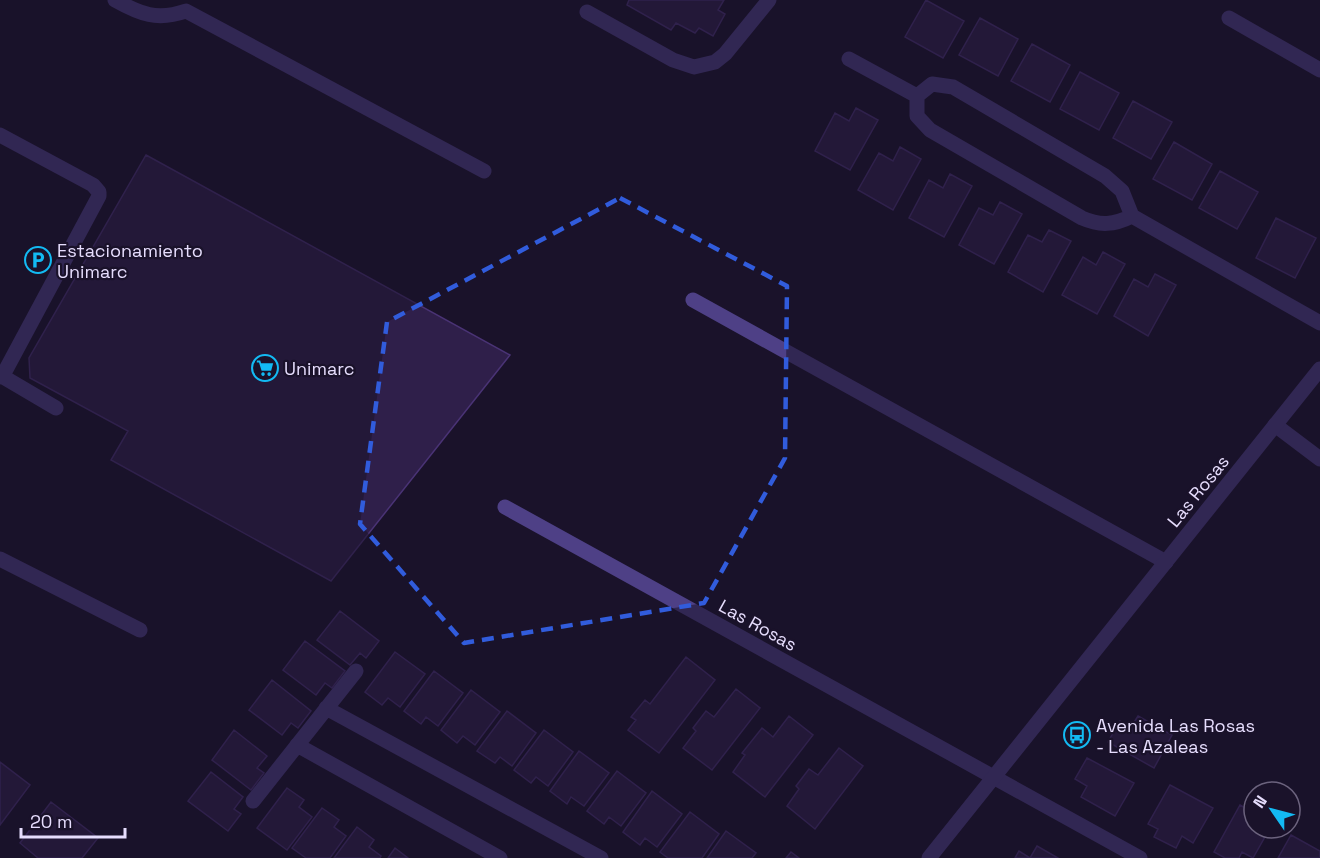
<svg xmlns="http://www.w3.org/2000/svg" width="1320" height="858" font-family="'Space Grotesk',sans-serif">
<rect width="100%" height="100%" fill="#1a122a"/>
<path fill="#2f1f4a" stroke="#4a3375" stroke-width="1.5" d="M629,0H724L718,10L725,14L713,36L699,28L695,33L676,23L671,30L627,5Z
M926,0L964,21L943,58L905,37Z
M980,18L1018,39L998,76L959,55Z
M1032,44L1070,65L1050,102L1011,81Z
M1080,72L1119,93L1099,130L1060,109Z
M1133,101L1172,122L1151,159L1113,138Z
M856,108L878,120L850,170L815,151L835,113L849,121Z
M1174,142L1212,164L1192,200L1153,179Z
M900,147L921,159L893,210L858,190L879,153L893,161Z
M146,155L510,355L331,581L111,460L128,431L30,378L29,358Z
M1220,171L1258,192L1237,229L1199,208Z
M950,174L972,186L944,237L909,218L929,180L943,188Z
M1000,202L1022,214L994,264L959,245L979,208L993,215Z
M1276,218L1316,238L1295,278L1256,258Z
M1049,230L1071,241L1043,292L1008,272L1028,235L1042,242Z
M1103,252L1125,264L1097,314L1062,295L1083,257L1096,265Z
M1155,274L1176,285L1148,336L1114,316L1134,279L1148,287Z
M340,611L379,641L366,658L360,653L350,665L317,640Z
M305,641L345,671L332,688L325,683L316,695L283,670Z
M395,652L425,674L400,707L388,698L382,705L365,692Z
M686,657L715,680L659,753L628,730L636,720L631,717L645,700L650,704Z
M434,671L463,693L438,726L426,717L421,724L404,711Z
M272,680L311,711L298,728L291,723L282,735L249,710Z
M736,689L760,708L712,770L683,748L696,731L693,728L706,711L714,717Z
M471,690L500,712L475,745L463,736L457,743L441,730Z
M507,711L536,733L512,766L500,757L495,763L477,751Z
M789,716L813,735L765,797L733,772L745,755L742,753L762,728L773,737Z
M1138,716L1172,735L1154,768L1108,742L1120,721L1131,727Z
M234,730L267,756L257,768L264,773L251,790L212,760Z
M544,730L573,752L548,786L536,777L531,783L514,770Z
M839,748L863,766L815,829L787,806L799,789L796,786L809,769L818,775Z
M579,751L609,773L584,806L571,797L567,804L550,791Z
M1087,758L1134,783L1115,816L1081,797L1087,786L1075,779Z
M0,762L30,785L0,825Z
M617,771L646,793L621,826L609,817L604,824L587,811Z
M211,772L243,797L234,809L241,814L228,831L188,801Z
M1170,785L1213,808L1193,843L1182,836L1176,848L1154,837L1158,829L1148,824Z
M287,788L304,800L299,807L312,817L287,850L257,828Z
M652,791L682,814L657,847L645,838L640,845L623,832Z
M51,802L98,838L82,858H38L20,843Z
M1240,805L1254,813V828H1270L1253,858L1242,852L1239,858H1225L1214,852Z
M322,808L339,820L334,827L346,836L330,858H306L292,848Z
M690,812L719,834L702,858H668L660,852Z
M357,827L374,840L369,847L381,856L380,858H334Z
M726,831L756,853L752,858H707Z
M1291,835L1320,851V858H1278Z
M1037,846L1058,858H1015L1019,851L1030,858Z
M395,848L408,858H388Z
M791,852L799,858H786Z"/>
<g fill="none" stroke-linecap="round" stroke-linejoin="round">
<path stroke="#4e4086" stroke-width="15" d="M587,12L673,60L694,67L715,62L725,54L769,0
M1229,18L1320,70
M0,135L93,185L99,192V196L2,377
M0,375L56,408"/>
<path stroke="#4e4086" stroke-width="15" d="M115,0C140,14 157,21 186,11L484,171
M849,59L917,96
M1132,216C1114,225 1100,226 1082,218L930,130L917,116V96L932,84L953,87L1105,176L1122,191L1132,216L1320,323
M693,300L1166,562
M1275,425L1320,459
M505,507L1140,858
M0,559L140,630
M326,708L601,858
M297,745L500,858
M253,801L356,671"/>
<path stroke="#4e4086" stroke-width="15" d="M929,858L1320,369"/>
</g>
<path d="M0 0H1320V858H0ZM620,198L787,286L785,458L704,603L464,643L360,524L387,322Z" fill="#1a122a" fill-opacity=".55" fill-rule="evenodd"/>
<path fill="none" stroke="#315cdc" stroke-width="4.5" stroke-dasharray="12 8" stroke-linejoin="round" d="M620,198L787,286L785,458L704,603L464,643L360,524L387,322Z"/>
<defs>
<symbol id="parking-ring" viewBox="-11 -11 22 22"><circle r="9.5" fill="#1a122a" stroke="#13baf3" stroke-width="1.5"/><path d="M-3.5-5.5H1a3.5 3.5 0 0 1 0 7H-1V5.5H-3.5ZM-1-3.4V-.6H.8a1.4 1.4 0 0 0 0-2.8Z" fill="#13baf3"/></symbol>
<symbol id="supermarket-ring" viewBox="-11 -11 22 22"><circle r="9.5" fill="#1a122a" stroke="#13baf3" stroke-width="1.5"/><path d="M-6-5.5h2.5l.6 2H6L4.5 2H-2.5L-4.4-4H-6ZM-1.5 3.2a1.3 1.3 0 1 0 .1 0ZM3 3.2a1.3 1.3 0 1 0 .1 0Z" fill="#13baf3"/></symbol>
<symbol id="bus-ring" viewBox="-11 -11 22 22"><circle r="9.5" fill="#1a122a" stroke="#13baf3" stroke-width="1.5"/><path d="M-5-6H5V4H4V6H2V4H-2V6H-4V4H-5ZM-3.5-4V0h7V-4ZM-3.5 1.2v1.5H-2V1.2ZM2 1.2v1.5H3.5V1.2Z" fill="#13baf3"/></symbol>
</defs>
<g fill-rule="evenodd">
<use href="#parking-ring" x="23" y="245" width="30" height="30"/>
<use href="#supermarket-ring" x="250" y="353" width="30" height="30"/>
<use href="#bus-ring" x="1062" y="720" width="30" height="30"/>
</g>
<g text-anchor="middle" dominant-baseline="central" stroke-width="4.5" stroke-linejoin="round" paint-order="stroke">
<g font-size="18" fill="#e6ddfd" stroke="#1a122a" text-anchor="start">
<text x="57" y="250">Estacionamiento<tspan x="57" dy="21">Unimarc</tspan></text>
<text x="284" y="368">Unimarc</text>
<text x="1096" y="725">Avenida Las Rosas<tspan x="1096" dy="21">- Las Azaleas</tspan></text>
</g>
<g font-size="18" fill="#e6ddfd" stroke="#1a122a">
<text transform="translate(1198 491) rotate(-51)">Las Rosas</text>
<text transform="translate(758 625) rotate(29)">Las Rosas</text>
</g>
</g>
<g transform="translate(1272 810) rotate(305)"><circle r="28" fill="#1a122a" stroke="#6c637e" stroke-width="1.5"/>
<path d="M0-4.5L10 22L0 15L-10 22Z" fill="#13baf3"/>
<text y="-9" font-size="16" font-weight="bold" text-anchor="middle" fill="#e6ddfd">N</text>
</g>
<path d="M21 828v9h104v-9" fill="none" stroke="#e6ddfd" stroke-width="3"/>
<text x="30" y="828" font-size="18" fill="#e6ddfd" stroke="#1a122a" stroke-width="4.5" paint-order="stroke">20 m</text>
</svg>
